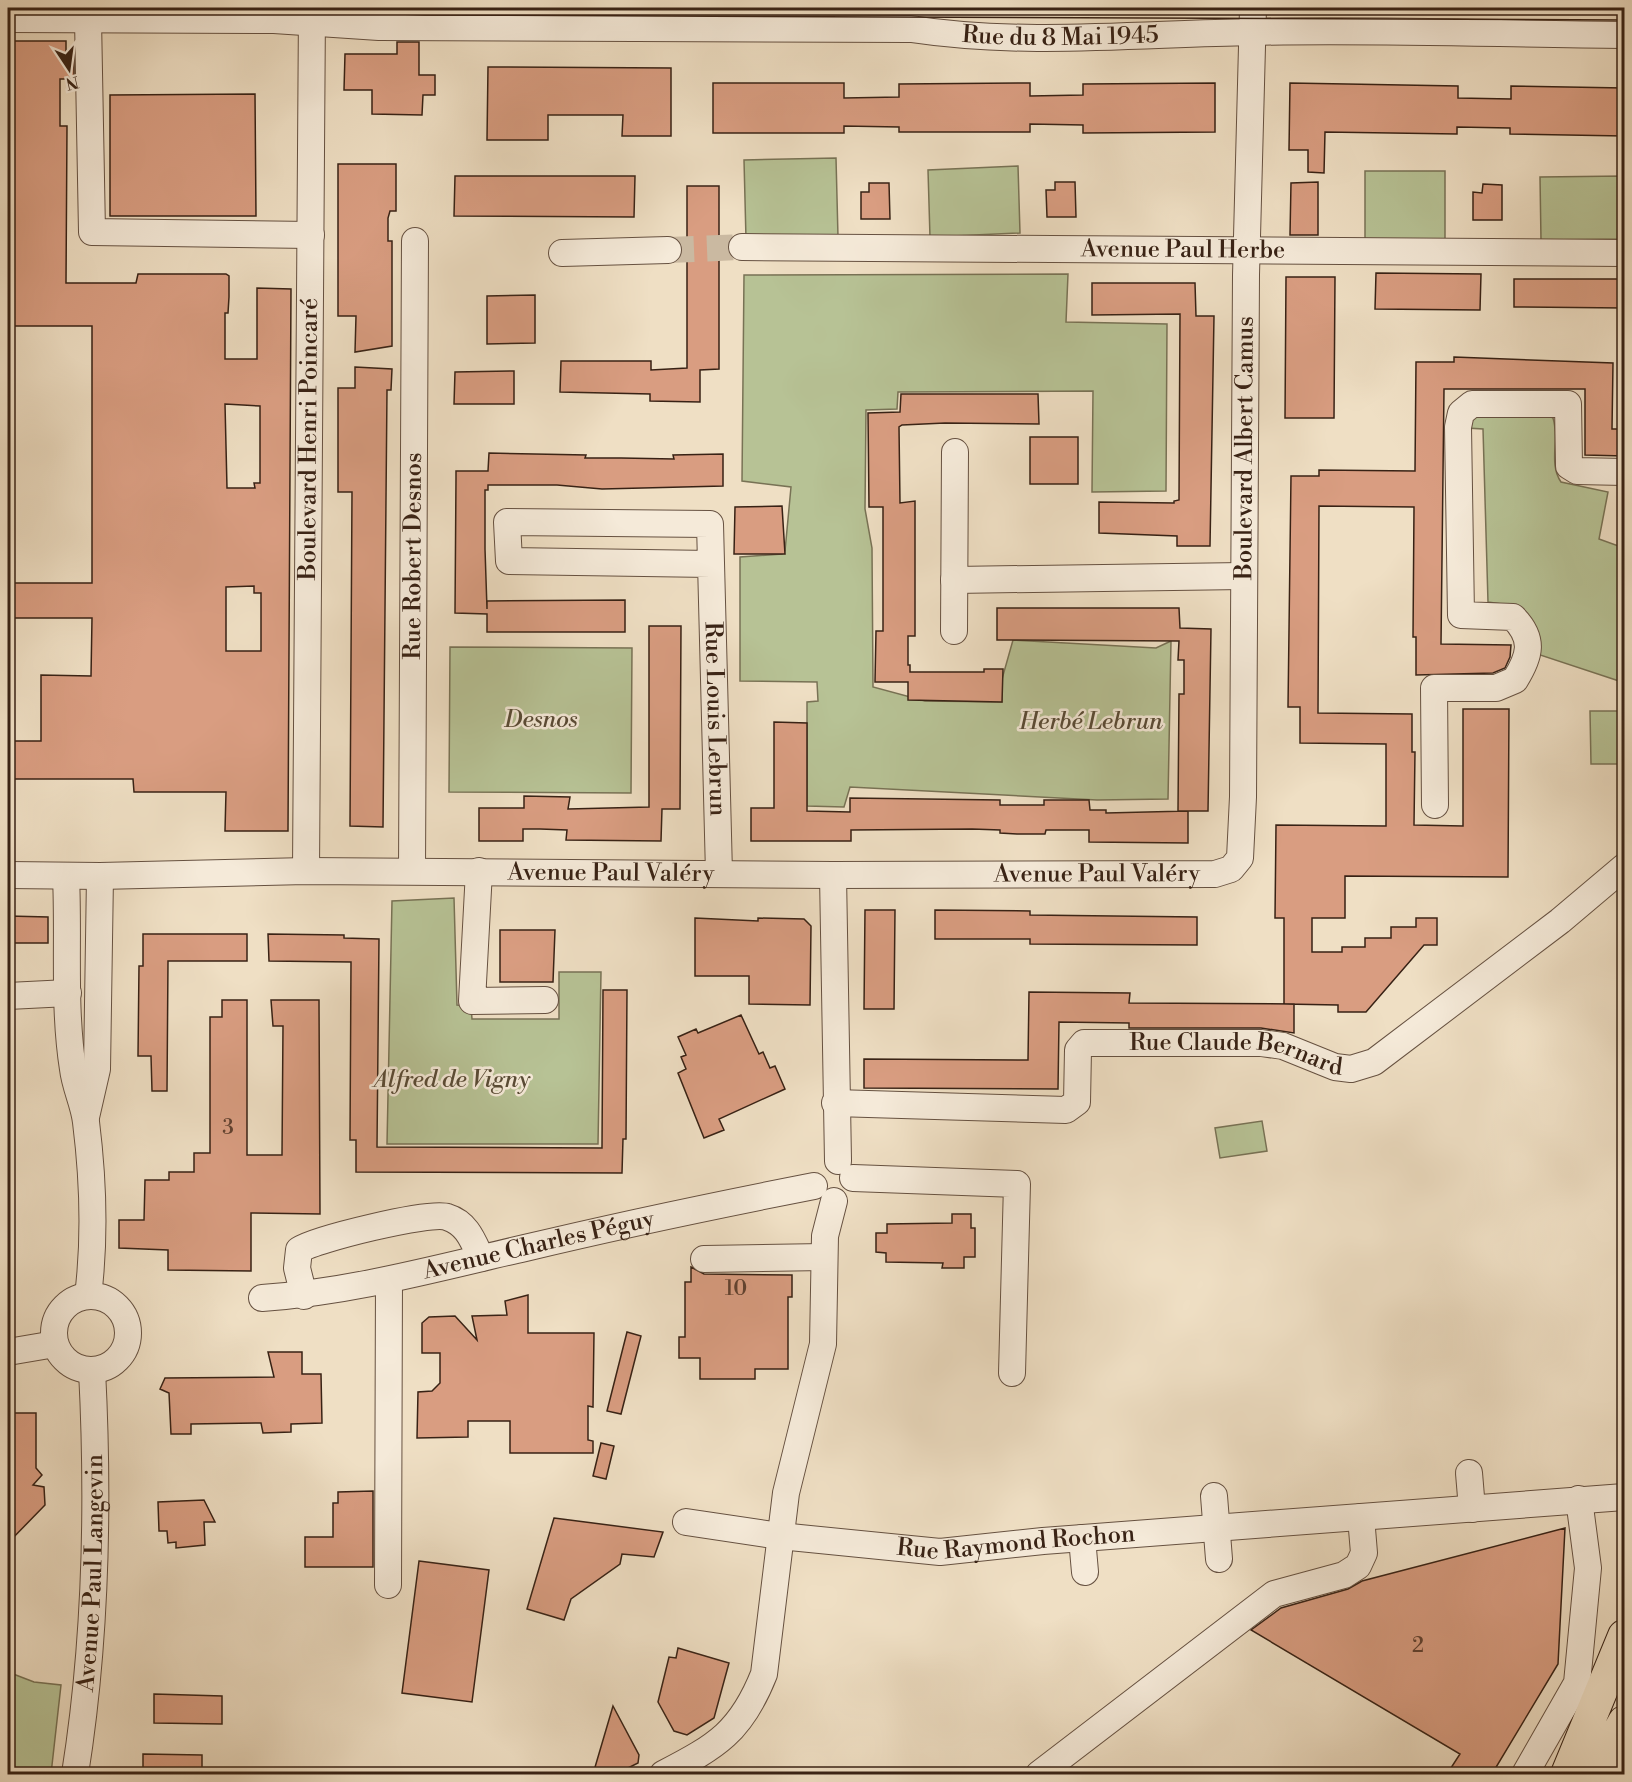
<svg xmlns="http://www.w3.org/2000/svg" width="1632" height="1782" font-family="'Libre Bodoni',serif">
<rect width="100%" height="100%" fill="#efdfc4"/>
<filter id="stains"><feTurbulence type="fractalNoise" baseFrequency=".00333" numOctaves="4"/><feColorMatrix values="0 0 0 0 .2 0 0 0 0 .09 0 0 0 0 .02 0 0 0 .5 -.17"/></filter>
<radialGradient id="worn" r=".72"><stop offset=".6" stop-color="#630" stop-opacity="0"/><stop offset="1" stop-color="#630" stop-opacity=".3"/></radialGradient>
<path fill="#b7c295" stroke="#787255" stroke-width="1.5" d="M836,158L838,237L746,239L744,160Z
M1018,166L1020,233L930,237L928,170Z
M1365,171H1445V246H1365Z
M1624,176V239L1541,240L1540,177Z
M1068,274L1066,322L1167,324L1166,491L1092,492L1093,391L898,392L897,409L866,410L865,509L872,548L873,687L925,701L1002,702V679L1013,640L1156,648L1171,641L1168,799L1097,800L850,787L844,807L807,806V702L818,701L817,682L740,681V557L782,554L785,551L791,487L742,481L744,275Z
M1545,413L1553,418C1560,439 1548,463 1561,482L1608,492L1599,539L1624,548V665L1619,681L1534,653L1508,605L1488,602L1483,429L1467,428L1473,416Z
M450,647L632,648L631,793L449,792Z
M1590,711H1623L1624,764H1591Z
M454,898L457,1005L471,1006L472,1019H559V972H601L598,1144H387L392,901Z
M1262,1121L1267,1151L1220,1158L1215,1128Z
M8,1672L34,1682L61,1685L51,1774H8Z"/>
<path fill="#d99d81" stroke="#382215" stroke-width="1.5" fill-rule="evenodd" d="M8,41H66V53H74V79H60V126H67L66,283H136L138,274H226L229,276V297L228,313H225V359H257V288L291,289L288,831H225L226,792H134L133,779H8V741H41V675L91,676L92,618H8V583H92V326H8ZM225,404L260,406V483H254L255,488H227ZM254,586V593H261V651H226V587Z
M397,42H419V75H435V95H423L422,115L372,114V90H344L345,54H397Z
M488,67L671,68V136H622L623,115H548V140H487Z
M713,83H844V98L899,97V84L1030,83V96L1083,95V84L1215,83V132L1083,133V125L1030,124V132H899V127L844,126V133H713Z
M1290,83L1458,86V98L1511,99V86L1624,88V136L1510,134V128L1457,127V134L1325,132L1324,173L1308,172V150H1289Z
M255,94L256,216H110V95Z
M338,164H396V211H390L388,218V241H392V346L355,352L356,316H338Z
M455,176H635L634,217L454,216Z
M1055,182H1075L1076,217H1047L1046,190H1055Z
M1318,182V235H1290L1291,183Z
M869,183H889L890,219H861V192H869Z
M1483,184L1502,185V220H1473V192L1482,193Z
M687,186H719V369L700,370V402L650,401V394L560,392L561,361H651V370L687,368Z
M1376,273L1481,274L1480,310L1375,309Z
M1286,277H1335L1334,418H1285Z
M1514,279H1624V308L1514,307Z
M1092,283H1195L1196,316H1214L1210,546H1177V536L1099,533V502L1174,503V501L1179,500L1180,314L1092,315Z
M535,295V343L487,344V296Z
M1454,357L1613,363L1612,429H1624V456L1585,455V389H1444L1441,644L1511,645L1510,657L1505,668L1493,673L1416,675V637H1413L1414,507L1319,506L1318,713L1412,714V752H1415L1414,825L1463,826V709H1509L1508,877L1345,876V918H1312V952H1342V947H1365V938H1391V927H1416V918H1437V945H1424L1366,1012H1338V1005L1284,1004V918H1275L1276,825L1386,826V744L1300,743V707H1288L1291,476H1319V470L1415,471L1416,362H1454Z
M355,367L392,369L391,390H387L383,827L350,826L352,492H338V388H355Z
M514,371V404H454L455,372Z
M901,394H1038L1039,424L945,423L902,425L899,427L900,503L915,501V636H908V665H910V672H984V669H1003L1002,702L908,700V682H875L876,631H883V507H869L868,413L900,412Z
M1030,437H1078V484H1030Z
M489,453L586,455L585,458H621L674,459L673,455L723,454V486L602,489L557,485H488V490H485V549L487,609V601L625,600V632H487V614L455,613L456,478V471H488Z
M782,506L785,554H734L735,507Z
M997,608H1179L1180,628L1211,629L1208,811H1178L1179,694H1184V660H1178L1179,641L997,640Z
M649,626H681L680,809H662L661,841L566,840L567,830L540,829H523V841H479V808H524V796L570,797L568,809L649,807Z
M774,722L807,723V811L850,812V798L1000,800V805H1044V800H1089L1090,810H1106V813L1188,811V843L1089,842V830H1046L1045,834H1017L1000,833V830L972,829L851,830V841H751V808H774Z
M865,910H895L894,1009H864Z
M935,910L1030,911V915L1197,917V945L1030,944V939H935Z
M8,916L48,917V943H8Z
M695,918L758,921V918L804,919L811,926L810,1005L749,1004V976H695Z
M500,930H555L553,982H500Z
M143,934H247V961H168L167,1091H152L151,1056H138L139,966H143Z
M268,934L344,935V938L379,939L377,1147L602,1148L603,990H627L626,1139H623L622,1173L356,1172V1140H350L351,962L269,961Z
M1029,992L1130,993L1129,1003L1294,1004V1033L1261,1028H1129V1023L1059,1022L1058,1089L864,1088V1059L1028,1060Z
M222,1000H247V1155H282L283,1026H273L271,1000H319L320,1214L251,1213V1271L168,1270V1250L119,1248V1220H144L145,1180H169V1172H194V1153H210V1017H222Z
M741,1015L759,1054L763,1052L770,1068L775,1066L785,1089L719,1119L724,1130L704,1138L678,1073L686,1069L681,1057L686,1055L678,1037L696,1029L698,1033Z
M952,1214H971V1228H975V1257H964V1268H942L943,1263L886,1262V1253L876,1252V1233H887V1224L952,1223Z
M691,1267L704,1274L792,1275V1297H788V1369H755V1379H700V1358H679V1337H685V1282H691Z
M528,1295V1333H594L593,1407L588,1406V1440L593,1441V1453H510V1421H468V1437L417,1438L418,1392L432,1391L440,1383V1353H422V1323L429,1317L455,1316L477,1340L472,1316L507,1315L505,1301Z
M627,1332L641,1336L621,1414L607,1411Z
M268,1352H302V1374H321L322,1423L291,1424V1432L263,1433L261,1423L191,1424V1434H171L169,1393L160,1389L165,1378L274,1377Z
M8,1413H36V1468L42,1475L33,1485L44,1487L45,1505L8,1543Z
M601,1443L614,1446L606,1479L593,1476Z
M373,1491V1567H305V1537H333V1503H338V1492Z
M204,1500L215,1522H204L205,1545L176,1548V1542L168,1543L167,1531H159L158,1502Z
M554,1518L663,1532L654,1557L622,1554L620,1564L571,1599L564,1620L527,1609Z
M1565,1528L1558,1664L1492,1774H1447L1460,1754L1251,1630L1281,1608L1348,1589L1362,1581Z
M419,1561L489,1570L472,1702L402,1693Z
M678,1648L729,1663L714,1718L687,1735L674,1731L658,1702L669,1657L676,1658Z
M154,1694L222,1696V1724L154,1723Z
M613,1706L639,1755L638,1763L616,1774H593Z
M143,1754L202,1755V1774H143Z"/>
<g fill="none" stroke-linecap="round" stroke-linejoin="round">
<path stroke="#cab9a1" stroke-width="26" stroke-dasharray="26 13" stroke-linecap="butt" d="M668,250L742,247"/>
<defs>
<g id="minor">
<path id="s1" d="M8,19L274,20L379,27L911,29C1024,46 1138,34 1252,32C1376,29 1500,34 1624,35"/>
<path d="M88,19L92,232L311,235"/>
<path id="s2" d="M742,247L1624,253"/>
<path d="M562,253L668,250"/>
<path id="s3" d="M711,564L509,561L507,522L710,524L719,873"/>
<path d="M954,580L1243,576"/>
<path d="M954,631L955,452"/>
<path d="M1435,805L1434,688H1496L1515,680C1530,656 1535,639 1513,617L1461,615L1458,427L1461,413L1472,404H1568L1569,466L1577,471L1624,472"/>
<path id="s4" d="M306,871L312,8"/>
<path id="s5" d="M412,871L415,241"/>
<path d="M479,871L472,1001L545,1000"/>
<path id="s6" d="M8,875L100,876L306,871L833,875L1215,874L1231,869L1240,858L1243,797L1246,275L1253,8"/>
<path d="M833,875L838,1161"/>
<path d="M66,877C69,940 63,1006 73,1069C75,1087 84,1104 86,1122C93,1178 95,1240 88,1296"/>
<path d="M8,996L68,993"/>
<path id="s7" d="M835,1103L1066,1110L1077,1102L1078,1050L1084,1043H1261L1283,1046L1335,1067L1351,1069L1374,1062L1560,921L1624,867"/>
<path d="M86,1117L97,1069L100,876"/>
<path d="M853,1178L1017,1184L1012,1373"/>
<path d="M704,1259L824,1257"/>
<circle cx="91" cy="1333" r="37"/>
<path d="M304,1296L297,1268L299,1250C316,1239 430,1211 447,1217C467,1223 473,1241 481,1258"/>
<path id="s8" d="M262,1298C351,1292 438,1268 525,1248C621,1225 717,1205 814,1186"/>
<path d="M8,1352L55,1344"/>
<path d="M1469,1473L1472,1509"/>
<path d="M1214,1496L1219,1559"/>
<path id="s9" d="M686,1522L780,1536L940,1552L1043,1541L1624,1497"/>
<path d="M1082,1538L1085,1572"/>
<path d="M388,1585L389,1280"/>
<path id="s10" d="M75,1774C96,1642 99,1505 92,1370"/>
<path d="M663,1774C717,1746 741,1732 764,1674L786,1493L823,1344L825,1236L834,1201"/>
<path d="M1039,1774L1274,1594L1344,1575L1358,1566L1364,1553L1361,1517"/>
<path d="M1525,1774L1577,1683L1588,1568L1579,1499"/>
</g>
<path id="major" d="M1567,1774L1624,1636
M1595,1774L1624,1722"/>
</defs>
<use href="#minor" stroke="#665141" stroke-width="28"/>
<use href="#major" stroke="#382215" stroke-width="34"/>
<use href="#minor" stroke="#f5ead9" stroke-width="26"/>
<use href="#major" stroke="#efdfc4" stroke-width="32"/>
<path stroke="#382215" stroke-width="1.5" d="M238,8L425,15L1624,20
M8,10L145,8"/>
</g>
<g text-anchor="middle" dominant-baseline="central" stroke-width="5" stroke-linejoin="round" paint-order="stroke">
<g font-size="21" fill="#604130">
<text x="228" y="1128">3</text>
<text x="736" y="1289">10</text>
<text x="1418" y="1646">2</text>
</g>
<g font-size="24" fill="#382215" stroke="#f5ead9">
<text stroke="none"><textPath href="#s1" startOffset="1053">Rue du 8 Mai 1945</textPath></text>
<text stroke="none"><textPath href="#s2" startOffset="441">Avenue Paul Herbe</textPath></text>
<text stroke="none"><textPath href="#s4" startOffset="432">Boulevard Henri Poincaré</textPath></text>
<text stroke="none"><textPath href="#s6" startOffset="1648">Boulevard Albert Camus</textPath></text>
<text stroke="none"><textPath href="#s5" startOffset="315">Rue Robert Desnos</textPath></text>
<text stroke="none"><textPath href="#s3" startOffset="639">Rue Louis Lebrun</textPath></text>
<text stroke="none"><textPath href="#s6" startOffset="603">Avenue Paul Valéry</textPath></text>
<text stroke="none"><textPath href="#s6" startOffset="1089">Avenue Paul Valéry</textPath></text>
<text stroke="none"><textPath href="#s7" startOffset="460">Rue Claude Bernard</textPath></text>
<text stroke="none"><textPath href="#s8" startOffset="282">Avenue Charles Péguy</textPath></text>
<text stroke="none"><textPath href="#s9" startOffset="332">Rue Raymond Rochon</textPath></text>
<text stroke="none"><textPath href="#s10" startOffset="202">Avenue Paul Langevin</textPath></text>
</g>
<g font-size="24" font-style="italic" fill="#584a35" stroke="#f5ead9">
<text x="541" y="720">Desnos</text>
<text x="1091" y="722">Herbé Lebrun</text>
<text x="452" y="1080">Alfred de Vigny</text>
</g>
</g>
<rect width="1632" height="1782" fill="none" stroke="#efdfc4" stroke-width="30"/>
<rect x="9" y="9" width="1614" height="1764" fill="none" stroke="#382215" stroke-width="3"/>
<rect x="15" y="15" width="1602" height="1752" fill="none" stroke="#382215" stroke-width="1.5"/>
<g transform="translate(69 69) rotate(167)" stroke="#f5ead9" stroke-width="4.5" paint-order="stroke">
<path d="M0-4.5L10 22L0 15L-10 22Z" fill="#382215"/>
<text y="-9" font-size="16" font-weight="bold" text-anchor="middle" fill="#382215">N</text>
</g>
<rect width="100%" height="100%" filter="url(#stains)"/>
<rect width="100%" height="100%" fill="url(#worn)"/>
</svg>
